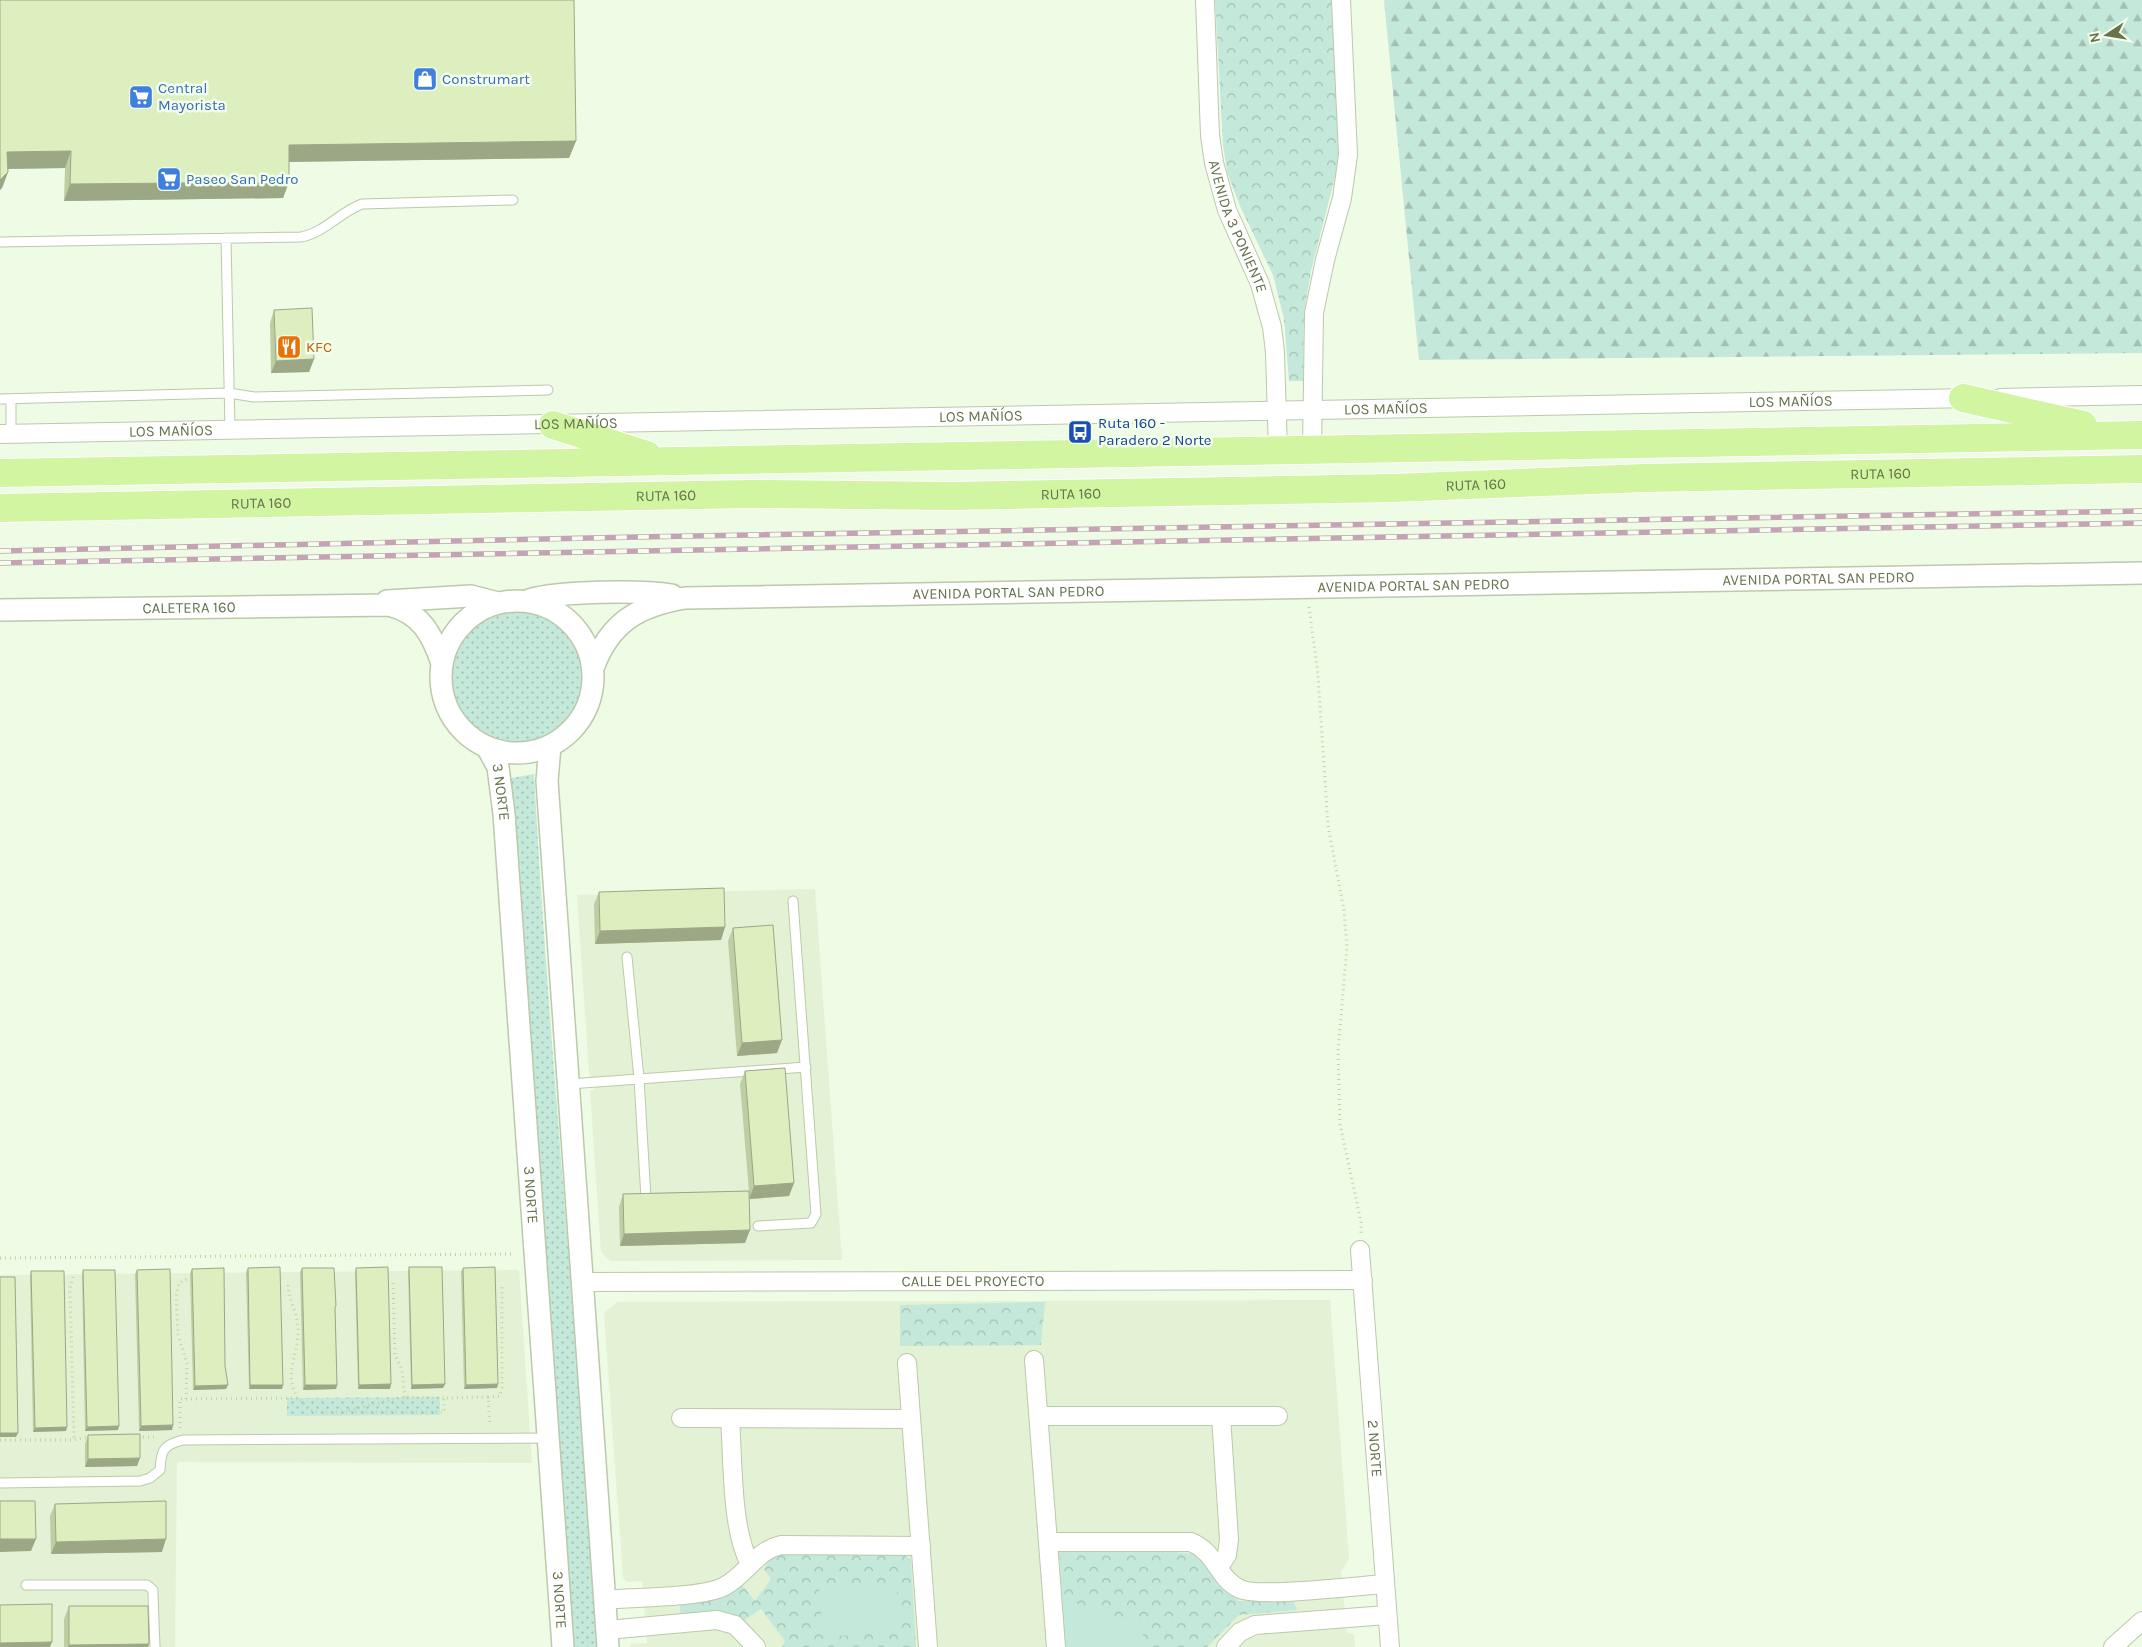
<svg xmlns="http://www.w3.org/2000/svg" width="2142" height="1647" font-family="Karla,sans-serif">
<defs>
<pattern id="grass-dots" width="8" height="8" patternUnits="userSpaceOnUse" patternTransform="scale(1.25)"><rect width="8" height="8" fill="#c4e8d9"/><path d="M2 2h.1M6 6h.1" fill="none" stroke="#a3c0b2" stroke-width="1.8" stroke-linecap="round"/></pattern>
<pattern id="forest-firs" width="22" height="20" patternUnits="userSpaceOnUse" patternTransform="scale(1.25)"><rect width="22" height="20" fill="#c4e8d9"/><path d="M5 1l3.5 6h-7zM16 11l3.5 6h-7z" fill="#a3c0b2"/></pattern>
<pattern id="park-crowns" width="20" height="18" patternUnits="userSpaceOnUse" patternTransform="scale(1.25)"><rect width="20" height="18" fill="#c4e8d9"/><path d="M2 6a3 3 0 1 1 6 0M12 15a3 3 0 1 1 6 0" fill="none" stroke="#a3c0b2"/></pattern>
</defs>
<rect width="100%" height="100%" fill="#eefbe5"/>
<path fill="#e3f2d4" d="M815,889L842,1260L610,1261L601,1252L590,1091L594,1090L589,1072L577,895Z
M519,1270L532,1463L177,1462L175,1647H0V1275Z
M1330,1300L1349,1558L1341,1572L1347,1633L1354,1634L1355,1647H630V1644L647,1643L642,1581L627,1582L623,1577L604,1313L617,1302Z"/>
<path fill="url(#grass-dots)" d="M451 676a66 66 0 1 1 132 0a66 66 0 1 1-132 0Z
M534,774C550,1066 580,1356 597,1647H573L506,779Z
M440,1397V1415L287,1416V1398Z"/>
<path fill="url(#forest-firs)" d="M1384,0H2142V353L1419,360Z"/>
<path fill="url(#park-crowns)" d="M1215,0H1331L1339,149L1335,177L1311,271L1304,312L1303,381H1289L1284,319L1273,275L1240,206L1227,172L1223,145Z
M1045,1302L1041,1345L900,1346V1305Z
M1130,1548L1195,1554L1212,1563L1219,1582L1238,1601L1294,1602L1297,1610L1239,1615L1207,1647H1065L1059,1550Z
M780,1552L904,1555L911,1560L916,1647H782L785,1641L761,1609L743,1621L726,1612L680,1614V1605L715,1600L743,1586L755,1601L771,1579L764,1569L772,1556Z"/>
<path fill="#c4e8d9" d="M819,1588H897L899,1632L823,1637Z
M1062,1599L1138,1623L1148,1647H1065Z"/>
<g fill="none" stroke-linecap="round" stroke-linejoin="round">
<defs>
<path id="service" d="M226,238L230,430
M0,242L301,237C324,233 340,212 362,204L513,200
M0,399L229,393L254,397L548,390
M11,399V434
M627,957L639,1078L646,1199
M569,1084L806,1067
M758,1226L811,1223L816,1214L793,901
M0,1483L140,1481L150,1478L160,1470C161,1450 163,1445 183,1440L548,1438
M26,1585H147L153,1590V1594L155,1647"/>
<g id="minor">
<path id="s1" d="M1205,0L1210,135L1214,163L1227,210L1260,284L1272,327L1275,352L1278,451"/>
<path d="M2000,398L2142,395"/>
<path id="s2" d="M0,434L1974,398"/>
<path d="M1312,449L1314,313L1325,260L1342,198L1348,155L1341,0"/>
<path id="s3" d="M1360,1250L1390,1647"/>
<path id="s4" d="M584,1282L1363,1280"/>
<path d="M1034,1360L1056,1647"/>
<path d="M907,1363L928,1647"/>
<path d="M1039,1416H1278"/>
<path d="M681,1418L911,1419"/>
<path d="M730,1418C733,1459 731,1530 750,1564"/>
<path d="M1048,1542H1191C1217,1553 1217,1578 1240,1589C1259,1598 1357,1586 1385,1584"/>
<path d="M1219,1567L1227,1555L1229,1539L1221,1416"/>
<path d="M605,1600C634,1597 700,1598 723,1587C746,1576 755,1551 781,1545L921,1546"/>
<path d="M607,1630L717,1620L735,1625L756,1647"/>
<path d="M1226,1647L1240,1632L1255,1625L1387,1615"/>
<path d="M2113,1647L2142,1621"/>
</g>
<g id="tertiary">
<path d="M529,600C559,591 640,590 672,595"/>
<circle cx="517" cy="677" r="76"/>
<path d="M387,601L471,596L498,603"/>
<path id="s5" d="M0,610L389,605C421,613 432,634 442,663"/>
<path id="s6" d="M593,668C610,622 638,606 685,598L2142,573"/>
<path d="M550,746L547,781L608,1647"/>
<path id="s7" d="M487,747L498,767L504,814L563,1647"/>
</g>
<g id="trunk">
<path d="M1963,398L2083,425"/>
<path d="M553,425L647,455"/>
<path d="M0,473L2142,435"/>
<path id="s8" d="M0,508L751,494L952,496L1394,488L1645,478L2142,469"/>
</g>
</defs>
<use href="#service" stroke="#bcc9aa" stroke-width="11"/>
<use href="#minor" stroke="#bcc9aa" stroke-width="20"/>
<use href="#tertiary" stroke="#bcc9aa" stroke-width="24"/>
<use href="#trunk" stroke="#fff" stroke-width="30"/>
<path stroke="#c2d4a1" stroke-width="3" stroke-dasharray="1 4" stroke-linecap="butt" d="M1309,607L1318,675L1328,826L1344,910L1347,947L1338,1051L1340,1124L1361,1222V1233
M0,1258L511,1254
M73,1277L70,1288L74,1440
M393,1283L395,1355L402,1370L405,1397
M288,1285C289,1300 297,1313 298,1327C300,1351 282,1376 298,1397
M488,1397L500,1396L502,1388V1285
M186,1399L298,1398L310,1410L321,1412H444V1398L488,1397L490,1425
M349,1410L405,1397L444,1398
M180,1428V1399H186L187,1364L178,1334L176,1296L179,1283L189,1278
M138,1437H157
M0,1440H74L89,1437"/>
<use href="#service" stroke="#fff" stroke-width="9"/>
<use href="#minor" stroke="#fff" stroke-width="18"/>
<use href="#tertiary" stroke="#fff" stroke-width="21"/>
<use href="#trunk" stroke="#d1f5a0" stroke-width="28"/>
<defs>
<path id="rail" d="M0,551L637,537L2142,511
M0,563L2142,523"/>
</defs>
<use href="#rail" stroke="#c4a4b4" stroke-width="5.5"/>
<use href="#rail" stroke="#f3feeb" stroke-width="4" stroke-dasharray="11" stroke-linecap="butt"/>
</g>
<path fill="#becea3" d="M0,0L576,141L569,158L289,162V182L283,198L64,201L65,168L8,169V172L2,188L0,190Z
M274,310L314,359L309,372L271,373L270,323Z
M599,892L725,927L721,940L595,944L594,904Z
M733,928L777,1053L737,1056L728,941Z
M745,1071L794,1183L789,1196L749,1199L745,1243L620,1246L619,1207L623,1194L749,1191L740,1084Z
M409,1267L445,1384L443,1388L411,1389L408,1272Z
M248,1268L283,1385L282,1389H249L246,1272Z
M302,1268L335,1311L337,1385L336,1389L303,1390L300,1272Z
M356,1268L391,1384L390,1389H358L355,1272Z
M463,1268L498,1384L497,1388L464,1389L461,1272Z
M192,1269L226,1389L193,1390L190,1273Z
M83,1270L118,1430L85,1431L82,1275Z
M137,1270L173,1425L172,1430L139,1431L135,1274Z
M31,1271L67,1427L66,1431L33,1432L30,1275Z
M88,1435L137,1466L85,1467V1444Z
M55,1504L162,1552L51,1554L50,1516Z
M69,1606L149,1644L148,1647H64V1619Z"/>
<path fill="#9ba785" d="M576,141L569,158L282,162L289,145Z
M71,151L65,168L1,169L7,152Z
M8,172L2,188L0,190V180Z
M289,182L283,198L64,201L70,184Z
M314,359L309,372L271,373L276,361Z
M725,927L721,940L595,944L600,931Z
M782,1040L777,1053L737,1056L742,1043Z
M794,1183L789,1196L749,1199L754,1186Z
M750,1230L745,1243L620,1246L624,1234Z
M391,1384L390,1389H358L359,1385Z
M445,1384L443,1388L411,1389L412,1385Z
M498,1384L497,1388L464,1389L466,1385Z
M228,1385L226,1389L193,1390L195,1386Z
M250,1385H283L282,1389H249Z
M305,1385H337L336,1389L303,1390Z
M173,1425L172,1430L139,1431L141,1426Z
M119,1426L118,1430L85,1431L87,1427Z
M67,1427L66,1431L33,1432L35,1428Z
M0,1433H18L16,1437H0Z
M140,1458L137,1466L85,1467L88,1459Z
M0,1539H36L31,1551L0,1552Z
M166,1539L162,1552L51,1554L56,1542Z
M52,1642L50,1647H0V1643Z
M149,1644L148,1647H68L69,1645Z"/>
<path fill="#ddefbe" stroke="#9ba785" d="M0,0H574L576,141L289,145V182L70,184L71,151L7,152L8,172L0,180Z
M312,308L314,359L276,361L274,310Z
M724,888L725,927L600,931L599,892Z
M773,925L782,1040L742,1043L733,928Z
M785,1068L794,1183L754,1186L745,1071Z
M749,1191L750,1230L624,1234L623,1194Z
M280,1267L283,1385H250L248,1268Z
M388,1267L391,1384L359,1385L356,1268Z
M409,1267H442L445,1384L412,1385Z
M495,1267L498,1384L466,1385L463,1268Z
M224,1268L225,1366L228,1385L195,1386L192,1269Z
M302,1268H334L336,1306L335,1307L337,1385H305Z
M170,1269L173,1425L141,1426L137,1270Z
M83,1270H115L119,1426L87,1427Z
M31,1271H64L67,1427L35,1428Z
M0,1277H15L18,1433H0Z
M140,1434V1458L88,1459V1435Z
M0,1501H35L36,1539H0Z
M166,1501V1539L56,1542L55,1504Z
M52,1604V1642L0,1643V1605Z
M69,1606H148L149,1644L69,1645Z"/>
<defs>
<symbol id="shop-square" viewBox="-11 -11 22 22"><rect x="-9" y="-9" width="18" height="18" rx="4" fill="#3f7fe0" stroke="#f3feeb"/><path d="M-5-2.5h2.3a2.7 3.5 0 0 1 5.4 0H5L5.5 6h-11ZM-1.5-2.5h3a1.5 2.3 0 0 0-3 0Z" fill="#fff"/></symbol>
<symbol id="supermarket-square" viewBox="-11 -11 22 22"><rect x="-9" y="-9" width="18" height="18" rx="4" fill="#3f7fe0" stroke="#f3feeb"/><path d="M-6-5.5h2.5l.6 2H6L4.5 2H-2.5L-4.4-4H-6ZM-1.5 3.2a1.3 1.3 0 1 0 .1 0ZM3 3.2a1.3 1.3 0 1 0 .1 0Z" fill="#fff"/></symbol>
<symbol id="restaurant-square" viewBox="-11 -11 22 22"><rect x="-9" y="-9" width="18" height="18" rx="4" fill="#e8710a" stroke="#f3feeb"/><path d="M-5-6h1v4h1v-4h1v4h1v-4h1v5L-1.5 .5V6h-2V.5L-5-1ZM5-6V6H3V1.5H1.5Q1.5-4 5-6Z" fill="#fff"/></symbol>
<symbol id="bus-square" viewBox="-11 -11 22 22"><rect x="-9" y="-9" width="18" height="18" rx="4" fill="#1a4fb4" stroke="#f3feeb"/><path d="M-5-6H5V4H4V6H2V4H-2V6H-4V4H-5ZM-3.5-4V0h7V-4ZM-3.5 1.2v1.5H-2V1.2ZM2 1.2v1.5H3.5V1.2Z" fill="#fff"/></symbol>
</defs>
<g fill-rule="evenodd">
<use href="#shop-square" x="411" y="65" width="28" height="28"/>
<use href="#supermarket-square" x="127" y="83" width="28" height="28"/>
<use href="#supermarket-square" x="155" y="165" width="28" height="28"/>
<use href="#restaurant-square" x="275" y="333" width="28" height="28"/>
<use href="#bus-square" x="1066" y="418" width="28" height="28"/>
</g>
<g text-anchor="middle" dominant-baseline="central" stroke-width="5" stroke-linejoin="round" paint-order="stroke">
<g font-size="15" fill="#366cbe" stroke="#f3feeb" text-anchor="start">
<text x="442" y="79">Construmart</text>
<text x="158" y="88">Central<tspan x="158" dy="17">Mayorista</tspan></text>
<text x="186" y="179">Paseo San Pedro</text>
</g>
<g font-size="15" fill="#66734c" stroke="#f3feeb">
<text stroke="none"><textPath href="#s1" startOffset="231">AVENIDA 3 PONIENTE</textPath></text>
<text stroke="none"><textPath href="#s2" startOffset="1791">LOS MAÑÍOS</textPath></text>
<text stroke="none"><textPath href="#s2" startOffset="1386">LOS MAÑÍOS</textPath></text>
<text stroke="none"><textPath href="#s2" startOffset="981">LOS MAÑÍOS</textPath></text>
<text stroke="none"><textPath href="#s2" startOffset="576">LOS MAÑÍOS</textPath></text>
<text stroke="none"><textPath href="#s2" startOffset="171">LOS MAÑÍOS</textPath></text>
<text stroke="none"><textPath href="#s8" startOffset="1881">RUTA 160</textPath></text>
<text stroke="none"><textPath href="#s8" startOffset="1476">RUTA 160</textPath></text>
<text stroke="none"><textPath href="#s8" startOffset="1071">RUTA 160</textPath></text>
<text stroke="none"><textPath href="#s8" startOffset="666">RUTA 160</textPath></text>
<text stroke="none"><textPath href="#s8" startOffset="261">RUTA 160</textPath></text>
<text stroke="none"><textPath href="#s6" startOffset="1256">AVENIDA PORTAL SAN PEDRO</textPath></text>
<text stroke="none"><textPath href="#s6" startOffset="851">AVENIDA PORTAL SAN PEDRO</textPath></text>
<text stroke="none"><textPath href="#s6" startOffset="446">AVENIDA PORTAL SAN PEDRO</textPath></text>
<text stroke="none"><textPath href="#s5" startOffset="189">CALETERA 160</textPath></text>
<text stroke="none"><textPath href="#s7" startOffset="48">3 NORTE</textPath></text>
<text stroke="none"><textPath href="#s7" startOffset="452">3 NORTE</textPath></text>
<text stroke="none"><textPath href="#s4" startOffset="389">CALLE DEL PROYECTO</textPath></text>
<text stroke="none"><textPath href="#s3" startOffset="199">2 NORTE</textPath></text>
<text stroke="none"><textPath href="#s7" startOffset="858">3 NORTE</textPath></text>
</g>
<g font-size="15" fill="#c56008" stroke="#f3feeb" text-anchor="start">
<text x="306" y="347">KFC</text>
</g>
<g font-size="15" fill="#164399" stroke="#f3feeb" text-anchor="start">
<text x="1098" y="423">Ruta 160 -<tspan x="1098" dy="17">Paradero 2 Norte</tspan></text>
</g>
</g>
<g transform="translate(2107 35) rotate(258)" stroke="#f3feeb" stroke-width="4" paint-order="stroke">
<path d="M0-4L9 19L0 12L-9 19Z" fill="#66734c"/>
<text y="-8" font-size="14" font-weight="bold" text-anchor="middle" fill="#66734c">N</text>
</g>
</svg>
